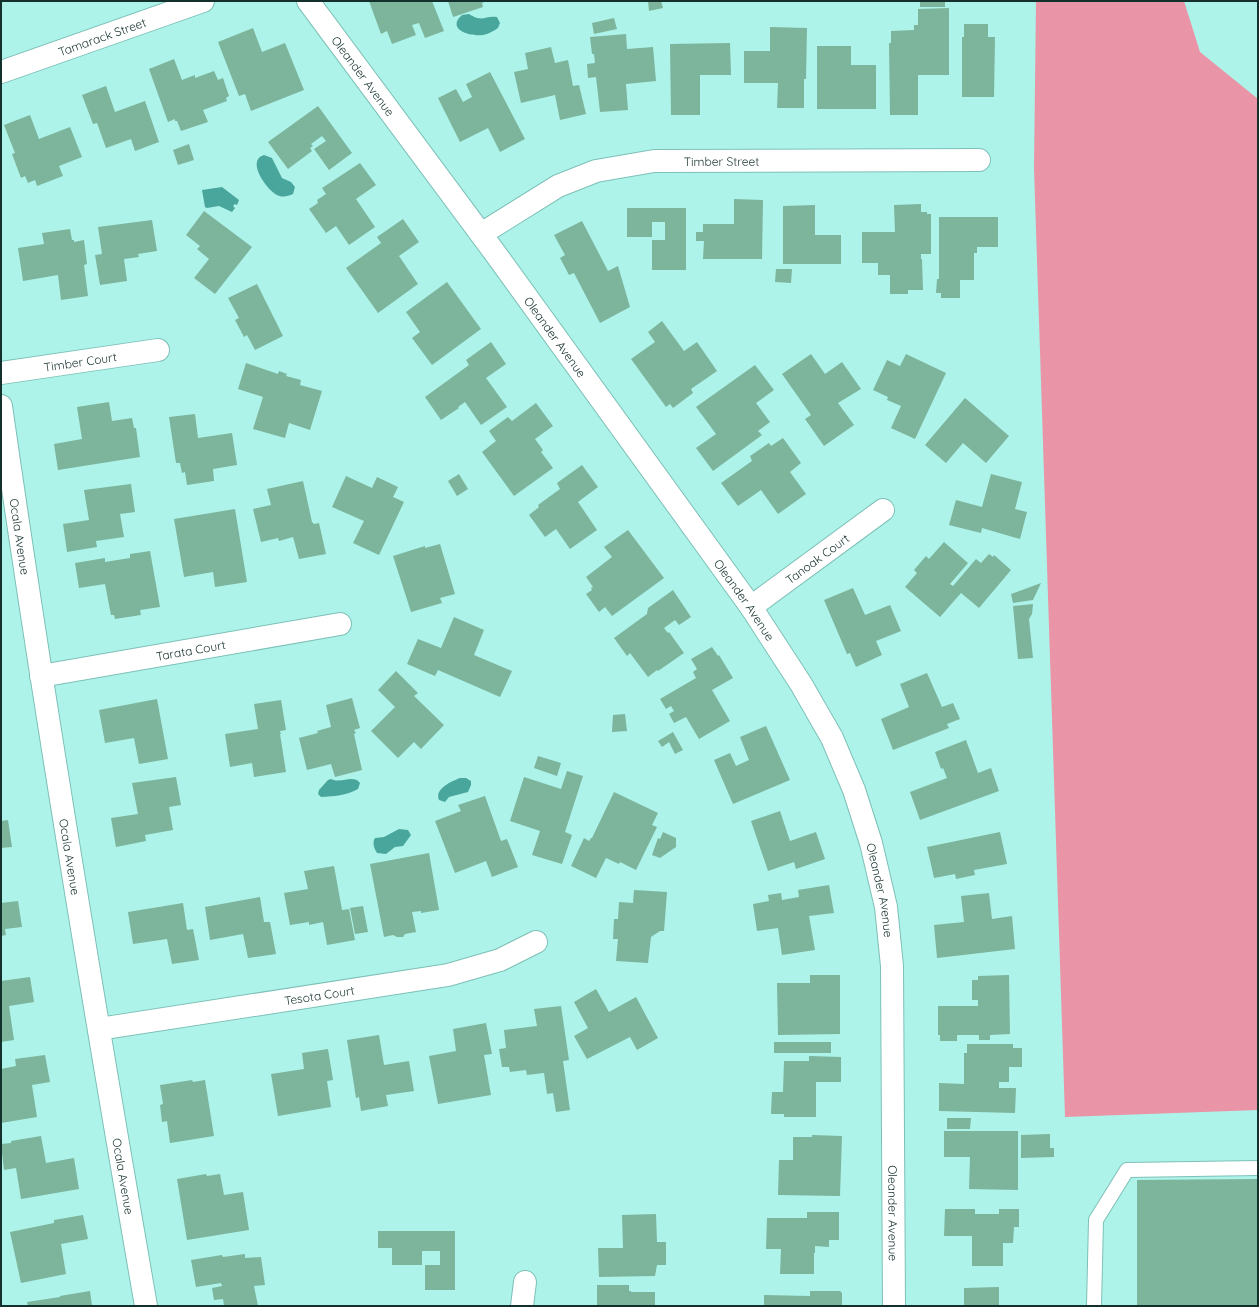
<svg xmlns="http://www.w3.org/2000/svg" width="1259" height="1307" font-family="Quicksand,sans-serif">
<rect width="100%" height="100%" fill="#aef3e9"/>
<path fill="#ea94a7" d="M1036,1H1184L1200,52L1258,99V1110L1065,1117L1034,168Z"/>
<path fill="#49a69c" d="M469,14C483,23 485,15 497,17L500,23L498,28C494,31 488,34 483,35C472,37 445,30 462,15Z
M264,155L272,158L282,178L291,182L295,187L293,194C288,196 283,198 277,195C268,191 245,161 264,155Z
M222,187L239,200L237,205L235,204L233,206L235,208L232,212L219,206L207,208L205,207L202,190Z
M460,778H466L471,781V785L468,792L449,797L445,802L439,800C434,789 452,781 460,778Z
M331,779C342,784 353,774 360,783L358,789C346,796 334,796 321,797L318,794L319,790L328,780Z
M399,829L408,830L411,835L403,846L395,847L386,854L377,853C374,848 372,843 375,838L384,837Z"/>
<path fill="#7cb49c" d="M369,1H432L444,31L425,38L419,23L412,25L416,35L392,44L387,31L381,34Z
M448,1H487L482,3L483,7L453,17Z
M648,1H661L663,8L649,11Z
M920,1H945V7H920Z
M949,8V75H918V115H890L889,43H891V31L914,30V25H918V9Z
M614,18L617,29L594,34L592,23Z
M964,24H988V37H995L994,97H962V37H964Z
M770,27L807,28L806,79H804V108H777L778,83H744V51H770Z
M253,28L262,52L285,43L304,90L251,111L245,94L239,96L218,42Z
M626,34L627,49L653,47L656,81L626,84L628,110L600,112L596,77L588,78L587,64L595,63L594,54H592L590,37Z
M730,43L731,75H700V115H671L670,44Z
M817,46H851V65H876V109H817Z
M551,47L555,63L568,60L573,86L579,85L586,114L560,120L555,95L521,103L514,72L528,69L525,53Z
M174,59L182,80L195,75V78L214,71L218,80L223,78L229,96L226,98L227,101L203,110L208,122L181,131L177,121H175V119L168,122L149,69Z
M490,72L525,139L500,152L488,128L460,142L438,98L456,89L463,102L472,97L466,84Z
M106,86L115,112L145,101L159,142L135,151L131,139L106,148L97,123L93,124L82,95Z
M318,106L352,153L329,170L314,149L326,141L322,136L311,144L313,146L310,148L312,151L288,169L268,142Z
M30,115L39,139L70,127L82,157L59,166L63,176L37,186L35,180L28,183L25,176L21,178L12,154L15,153L4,125Z
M189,144L194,160L178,165L173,150Z
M360,163L376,185L356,199L375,227L349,245L336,226L326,233L309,209L318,203L317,200L326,194L322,188Z
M734,199L763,200L762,259H703L704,241H696V232H703V224H734Z
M921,204V212H927V214H931V254H921V259H922L923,290H908V294H890V275H878V263H862V232H895L894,205Z
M815,205V235H841V264H783V206Z
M627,208H686V270H652V240H665V222H652V237H627Z
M204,211L252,247L215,294L194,278L209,259L197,249L200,246L186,235Z
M939,217H998V247H977V253H974V280H960V298H941V293H936L937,279H939Z
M403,219L419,242L399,256L418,284L378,313L346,268L381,243L377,237Z
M152,220L157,251L138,254L139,257L124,259L127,281L100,285L95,255L102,254L98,227Z
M582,221L608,271L618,266L630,307L600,323L574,273L569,275L560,258L565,255L554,235Z
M70,229L72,240H74V242L84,240L87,264L84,265L88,296L61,300L58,275L23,281L18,248L44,244L42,233Z
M776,269H792L791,283L775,282Z
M447,282L481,329L432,365L412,338L420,332L406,312Z
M257,284L283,336L255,350L247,335L244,337L235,320L239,318L228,298Z
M662,321L684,351L697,342L717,371L691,389L693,393L673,408L670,404L666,407L631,359L655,342L648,332Z
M491,342L506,364L486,378L507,407L481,425L465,402L458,407L459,408L441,420L425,397L469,365L466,360Z
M811,354L825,374L842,362L861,389L838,403L854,425L824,446L805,419L811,415L782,374Z
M906,354L946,373L915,439L891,428L901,406L887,400L888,397L873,390L887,360L900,366Z
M246,363L278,374L279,371L287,374L286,376L301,380L300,385L322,391L310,430L289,423L285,438L253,429L263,397L238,389Z
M755,365L774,390L756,403L770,422L758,431L762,435L713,471L696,448L716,434L696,407Z
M965,398L1009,436L986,463L963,443L946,463L925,445Z
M109,402L112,421L132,418L134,428H136L140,457L58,470L54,444L82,439L77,407Z
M536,403L553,426L535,439L543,450L541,452L553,468L514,496L482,452L496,441L489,431L508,417L512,421Z
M195,414L198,438L232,433L237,465L213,469L214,481L187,485L185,472L182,473L180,463H176L169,417Z
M783,438L801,463L790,472L806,494L778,514L761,490L738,506L721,483L752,461L750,456L769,443L771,446Z
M582,465L598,487L578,502L597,530L570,549L556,529L545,537L529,515L539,507L538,505L560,489L557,483Z
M459,474L468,489L457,496L448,481Z
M991,474L1022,482L1015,509L1027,512L1020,539L982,528L981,533L949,525L956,500L982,507Z
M346,476L372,488L377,477L398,487L393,497L404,502L379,555L353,543L364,521L332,507Z
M303,481L312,522L314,524L319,523L326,554L299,559L293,537L279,541L278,538L261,542L253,509L271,505L267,489Z
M131,484L135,512L120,514L124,537L96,541L97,547L67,552L63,524L89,520L84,490Z
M235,509L247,582L215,587L213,572L184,577L174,519Z
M628,530L664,578L612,616L605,607L599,612L586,594L592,590L591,588L593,587L586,577L612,557L604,547Z
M944,542L968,563L950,584L953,586L976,559L981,563L989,554L993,557L994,555L1011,570L979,608L961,593L940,617L905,587L917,573L914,570L926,556L929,559Z
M440,544L455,594L440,598L442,603L411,612L393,556L425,546V548Z
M150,551L160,607L140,610L141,615L115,619L114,615H111L105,584L79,588L75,563L105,558V562L130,558V554Z
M1041,583L1033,600L1013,603L1011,594Z
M853,588L865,615L890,605L901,631L876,641L882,655L856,667L850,653L847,654L824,600Z
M673,590L691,617L679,625L675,620L664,628L668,633L669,632L684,653L658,671L657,670L648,677L630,653L627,656L614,638L647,614L648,608Z
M1033,604L1032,614L1029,619L1033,658L1018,659L1013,606Z
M454,617L484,630L474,655L512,671L500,697L438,670L435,676L407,664L418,639L441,648Z
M712,647L718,656L719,655L733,678L712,690L730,721L699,739L686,717L674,723L669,714L674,711L671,706L666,709L660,699L696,678L693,672L697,669L691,659Z
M396,671L418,693L414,696L444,725L421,749L414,742L398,758L371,731L395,707L378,690Z
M927,673L942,707L953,703L960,719L947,724L949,728L893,750L881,719L909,707L900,684Z
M352,698L360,728L354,730L356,733L354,734L362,770L335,777L331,764L307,770L299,738L318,733L317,731L331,727L326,705Z
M157,699L168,759L139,764L134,738L105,743L99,710Z
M281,700L286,730L280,731L281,734H280L286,772L254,777L252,763L230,767L225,734L258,729L254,704Z
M625,714L627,731L612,732L613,715Z
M766,726L790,780L733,804L714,760L730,753L736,766L749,760L740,737Z
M673,732L683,750L675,754L669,742L662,747L658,741Z
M966,740L978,773L991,768L999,791L920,820L910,792L947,778L943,768L941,769L935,752Z
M538,756L561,763L557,776L534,768Z
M567,771L583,776L565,832L572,835L562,864L532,855L540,831L510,821L524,777L561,789Z
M176,777L181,805L169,807L173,830L145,835L146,841L116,847L111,818L138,814L132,783Z
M614,792L658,813L652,825L657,827L636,870L620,862L619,864L606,858L596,878L571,866L584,838L589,841L591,838H592Z
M485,796L501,841L507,839L518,867L492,877L486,861L455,873L435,821L461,811L458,805Z
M780,811L790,841L816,832L825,859L796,869L794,862L768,871L751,821Z
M8,820L12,847L1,848V821Z
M663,832L676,838V847L660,858L652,855L658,838L660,839Z
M1000,832L1007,864L974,870L975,875L956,879L955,874L934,878L927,847Z
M429,853L439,910L421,913V911L412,912L416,932L405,934L403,937H397L393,935L384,937L370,864Z
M334,866L342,910L349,909L355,940L327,945L323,922L309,925V922L290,925L284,893L308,889L304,871Z
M829,885L834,913L809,916L815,950L782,955L778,928L757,931L753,904L769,901L768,895L781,893L782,900L799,897L798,890Z
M634,890L667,892L664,931H660L651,937L648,963L616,961L618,939H613L614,919H618L619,902L633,903Z
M989,893L992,919L1012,916L1015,949L937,958L934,925L964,922L961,896Z
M260,897L264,922H270L276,954L248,958L243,934L210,940L205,907Z
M18,901L22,927L5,929L6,935L1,936V903Z
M183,903L187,930L193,929L199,960L172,964L167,939L133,944L128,912Z
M363,906L368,932L355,934L350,908Z
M810,975H840V1034L778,1035L777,983H810Z
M1009,975L1010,1034L990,1035V1040H979V1035H957V1041H940V1035H938V1006H978V1000H972V980H978V976Z
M30,977L34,1002L9,1006L14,1040L1,1042V981Z
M596,989L609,1012L636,997L658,1038L637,1050L630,1037L587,1059L574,1036L588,1028L574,1002Z
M561,1006L569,1060L563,1061L570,1110L556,1112L553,1093L547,1094L544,1073L527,1075L526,1070L510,1072L509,1067H502L499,1049L506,1048L504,1030L537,1026L534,1009Z
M486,1023L492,1054L484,1055L491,1095L438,1104L429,1056L456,1051L453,1029Z
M379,1035L384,1065L409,1061L414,1091L386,1095L388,1106L361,1111L359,1097L356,1098L347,1040Z
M774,1042H831V1053H774Z
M967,1044H1013V1048H1022V1067H1009V1082H999V1088H1016L1015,1113L939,1111V1083L964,1084V1053H967Z
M328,1049L333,1080L327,1081L331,1107L278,1116L271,1074L304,1069L302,1053Z
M45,1055L50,1082L32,1085L37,1117L1,1123V1069L16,1066L15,1059Z
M809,1056L841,1057V1082H816V1117H784V1114H771L772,1092H783L784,1061H809Z
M192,1080L193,1082L205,1080L214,1136L170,1143L167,1121L162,1122L160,1105L163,1104L160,1085Z
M947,1118H971L970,1129H947Z
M944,1131H1018V1190L969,1189L970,1157H944Z
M1050,1134V1148H1054V1157L1021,1158V1135Z
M812,1135L842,1136L840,1196L778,1195L779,1160H793V1137H812Z
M41,1136L46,1163L74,1158L79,1189L21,1199L16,1168L4,1170L1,1144L11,1143V1141Z
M206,1174L207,1176L220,1174L224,1195L243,1192L249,1230L187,1240L177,1179Z
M1258,1179V1306H1137V1180Z
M945,1209H975V1214H999V1209H1019V1227H1014L1013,1243H1003V1266H972V1236H944Z
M807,1212H839V1240H829V1247L815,1246V1253H814V1274H780L781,1249H766L767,1218H807Z
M656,1214L657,1242H666V1265H657L655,1276L599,1277L598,1248H623L622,1215Z
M83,1215L88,1239L61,1244L66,1274L21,1283L10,1232L54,1223V1220Z
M378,1231H455V1290H425V1265H440V1251H422V1265H392V1248H378Z
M245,1254V1258L261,1257L265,1285L254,1286L258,1306H224L223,1299L214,1300L212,1288L222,1286L221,1283L196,1287L191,1260L222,1255L223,1257Z
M597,1285H629V1291H631V1292H655V1306H597Z
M999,1287V1306H964V1288Z
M90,1291L92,1306H28L27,1302L60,1297V1296Z
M810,1291H840L842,1293V1306H764V1295L810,1296Z"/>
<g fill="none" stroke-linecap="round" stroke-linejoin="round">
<defs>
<path id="service" d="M1094,1306L1096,1220L1127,1170L1258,1168"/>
<g id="minor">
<path id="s1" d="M1,72L203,1"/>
<path id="s2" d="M481,234L558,186L596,171L654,161L979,160"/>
<path id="s3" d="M1,373L158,350"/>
<path id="s4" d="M1,406C44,707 94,1007 146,1306"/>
<path id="s5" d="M751,607L883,510"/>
<path id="s6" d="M41,676L340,624"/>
<path id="s7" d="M99,1029L448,975L500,960L536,942"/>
<path d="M522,1306L525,1282"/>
</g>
<g id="tertiary">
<path id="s8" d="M308,1L495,253L751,607L801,684L832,738L854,790L871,843L886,907L892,966L894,1306"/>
</g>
</defs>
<use href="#service" stroke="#7dc0b8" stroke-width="16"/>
<use href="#minor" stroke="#7dc0b8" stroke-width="24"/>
<use href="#tertiary" stroke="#7dc0b8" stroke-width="24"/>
<use href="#service" stroke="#fff" stroke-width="14"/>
<use href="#minor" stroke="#fff" stroke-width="22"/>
<use href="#tertiary" stroke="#fff" stroke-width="22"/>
</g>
<g text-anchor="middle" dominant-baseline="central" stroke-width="3" stroke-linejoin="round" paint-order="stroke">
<g font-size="12" fill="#14302d" stroke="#aef3e9">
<text stroke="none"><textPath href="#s1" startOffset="107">Tamarack Street</textPath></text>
<text stroke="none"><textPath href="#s8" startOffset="93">Oleander Avenue</textPath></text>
<text stroke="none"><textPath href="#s2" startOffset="258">Timber Street</textPath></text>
<text stroke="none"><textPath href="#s8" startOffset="417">Oleander Avenue</textPath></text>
<text stroke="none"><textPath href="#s3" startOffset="80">Timber Court</textPath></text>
<text stroke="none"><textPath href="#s4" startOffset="132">Ocala Avenue</textPath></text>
<text stroke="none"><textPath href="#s5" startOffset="82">Tanoak Court</textPath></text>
<text stroke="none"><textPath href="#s8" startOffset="741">Oleander Avenue</textPath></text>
<text stroke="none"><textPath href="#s6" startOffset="152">Tarata Court</textPath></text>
<text stroke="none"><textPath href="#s4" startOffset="456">Ocala Avenue</textPath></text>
<text stroke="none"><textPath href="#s8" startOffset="1065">Oleander Avenue</textPath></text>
<text stroke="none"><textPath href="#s7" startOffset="223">Tesota Court</textPath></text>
<text stroke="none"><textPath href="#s4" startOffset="780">Ocala Avenue</textPath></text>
<text stroke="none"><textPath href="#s8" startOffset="1389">Oleander Avenue</textPath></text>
</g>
</g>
<rect width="1259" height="1307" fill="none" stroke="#14302d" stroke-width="4"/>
</svg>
